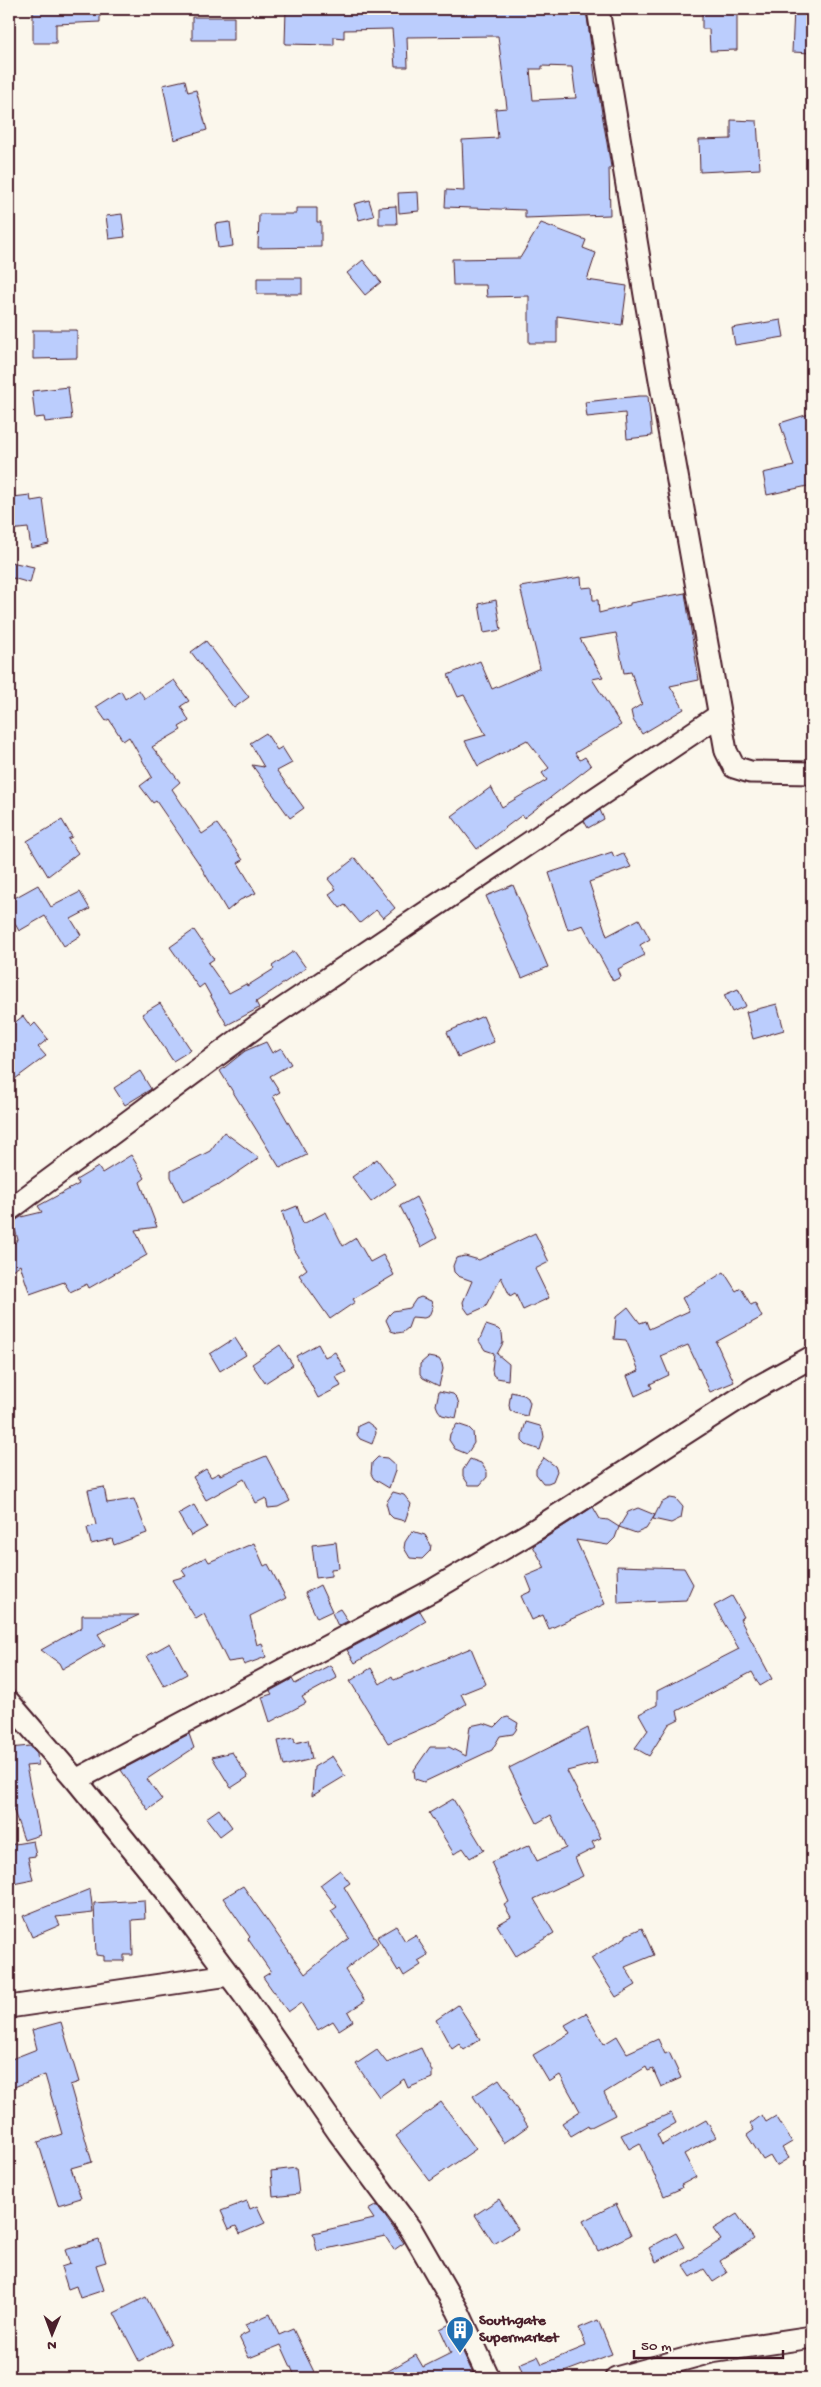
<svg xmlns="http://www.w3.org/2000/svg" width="821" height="2387" font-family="'Gochi Hand',sans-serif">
<rect width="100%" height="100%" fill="#fbf7ec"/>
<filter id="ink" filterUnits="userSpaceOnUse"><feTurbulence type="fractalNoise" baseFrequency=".02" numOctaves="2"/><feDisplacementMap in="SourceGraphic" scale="10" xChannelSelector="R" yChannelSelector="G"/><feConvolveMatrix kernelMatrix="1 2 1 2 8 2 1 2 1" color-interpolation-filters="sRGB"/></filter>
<g filter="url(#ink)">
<path fill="#bbcdfd" stroke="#4a1f2b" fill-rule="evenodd" d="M33,9H100V22L56,24V43H33Z
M286,9H586L596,83H597L611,167L609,168L610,215L525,218V210L445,207L446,190L464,191L462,140L498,138L495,109L507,108L498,36L407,37L408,67H395L392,29L344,30V38L334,37V45L285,44ZM542,66L572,67L576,98L533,100L530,69H542Z
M702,9H737V50L710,51L709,29H702Z
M794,9H812V53L792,52Z
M192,17H234V40H192Z
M185,80L188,92L196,90L207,130L174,140L163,85Z
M731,120L757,121L760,169L700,172L699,140L731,139Z
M418,192L419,211L399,213L398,193Z
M369,200L374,216L359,220L354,204Z
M396,206L397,224H379V207Z
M296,208H317V222H321V247L258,248L259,214H296Z
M122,214L125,237L109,239L106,216Z
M230,222L233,246L218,248L215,224Z
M541,223L586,240L583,248L596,253L587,280L627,286L622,325L557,316V343H529V296L487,297L486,285H453L452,259L520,258Z
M363,260L381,282L365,295L347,273Z
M257,278H302V294H257Z
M781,320L784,337L735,345L732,328Z
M33,330H77V358L33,359Z
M68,387L72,419L45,422L44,417L35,418L32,391Z
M639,396H648L652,436L627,439L625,413L587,417L585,402Z
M812,413V485L767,495L763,473L794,466L780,423Z
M30,495L31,501L43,499L49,544L31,548L28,528L9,530V504L13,503V497Z
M11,562L34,567L30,583L9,577Z
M581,577L582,588L592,587L593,600H598L599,613L630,605V603L685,593L699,680L670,686L684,709L642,734L633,720L631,711L642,704L631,672L624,673L616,633L580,639L603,677L592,679L621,725L575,753L580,760L585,757L591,766L524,818L522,815L477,849L452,816L491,787L502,807L547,780L542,773L549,768L527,740L478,766L465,741L486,735L464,695L458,697L448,675L480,661L492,689L540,668L520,587Z
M496,600L501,630L484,633L479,604Z
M206,641L249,697L234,708L191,652Z
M174,680L189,701L181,706L189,721L179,727L181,730L152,747L180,782L172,789L202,834L217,824L243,860L238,863L256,893L240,900L227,911L198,862L156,801L153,803L140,786L152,777L129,737L123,741L109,719L106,721L96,707L121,691L125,699L139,690L145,699Z
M266,733L277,750L282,747L292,763L277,771L304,808L290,818L252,765L264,767L250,743Z
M600,810L604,819L588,828L584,821Z
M62,820L72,837L68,839L78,853L48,876L27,841Z
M612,852L614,857L623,853L631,867L589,882L607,936L639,919L650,939L640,945L645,955L618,969L621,977L613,981L583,925L568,930L549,873Z
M355,858L395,908L383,918L376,910L360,923L345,905L340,908L329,894L336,889L328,879Z
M38,885L51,907L80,892L90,909L71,919L81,935L64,946L45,916L19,931L9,913V901Z
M513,885L548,967L522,978L486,896Z
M194,930L214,959L208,963L229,993L246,984L247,986L274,969L272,966L294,951L306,968L256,1002L259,1008L227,1025L204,984L199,988L170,947Z
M738,989L746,1006L732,1012L724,995Z
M160,1003L191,1050L173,1061L142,1014Z
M777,1004L784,1030L753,1039L746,1012Z
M23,1016L31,1027L35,1023L48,1039L38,1047L46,1056L15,1079L9,1071V1027Z
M483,1016L494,1042L458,1057L447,1032Z
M266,1042L272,1053L281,1048L291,1064L270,1076L280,1092L273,1096L307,1155L280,1168L220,1071L245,1051Z
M140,1071L151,1089L125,1105L114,1088Z
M224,1132L259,1158L218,1186L217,1185L183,1202L171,1177V1171L210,1151Z
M131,1155L145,1178L140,1182L157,1227L135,1230L147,1255L89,1288L87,1284L70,1292L64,1282L30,1294L20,1265L9,1272V1246L18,1240L13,1222L21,1217L42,1212L38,1206L79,1184L76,1180L98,1167L102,1173Z
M377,1159L396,1184L371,1202L352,1177Z
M416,1197L437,1238L421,1247L400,1206Z
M297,1206L303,1224L326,1212L343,1246L356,1238L370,1262L383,1255L394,1275L353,1299L355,1302L330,1319L299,1275L307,1269L294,1249L282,1212Z
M535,1233L549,1262L535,1269L549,1298L523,1310L515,1293L510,1296L501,1277L485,1307L469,1314L464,1307L463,1302L472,1281L458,1276L454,1272L453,1266L456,1258L465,1256L479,1260Z
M724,1272L736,1291L741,1288L751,1305L755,1303L762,1317L716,1342L734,1382L710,1392L688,1345L661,1356L669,1375L650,1384L652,1388L635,1396L627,1376L639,1371L626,1340L614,1339L616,1317L628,1307L640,1323L646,1321L649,1329L689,1311L682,1298Z
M421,1297L431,1301L433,1306L429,1316L424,1318L412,1317L408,1328L403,1332L397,1333L391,1331L386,1320L389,1315L393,1311L410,1308L416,1299Z
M486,1325L498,1329L502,1333L503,1343L497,1354L509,1364L508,1380L497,1378L493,1375L492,1370L494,1353L485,1350L479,1341Z
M235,1338L246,1355L220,1371L210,1354Z
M318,1344L325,1357L335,1352L346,1372L336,1377L341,1386L318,1398L296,1356Z
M280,1345L293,1365L265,1383L252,1364Z
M428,1357L439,1359L442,1364L443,1369L439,1386L423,1378L420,1374V1364Z
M439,1391L453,1394L457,1398L459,1404L456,1418L442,1415L438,1410L436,1405Z
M511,1392L524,1395L528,1398L530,1403L527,1416L515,1413L510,1410L509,1405Z
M367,1422L375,1428L376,1433L372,1444L360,1439L357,1435L358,1426Z
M526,1422L540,1426L543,1431L544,1437L540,1450L526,1445L522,1441V1435Z
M457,1424L469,1428L473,1432L474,1443L467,1454L455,1449L449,1440L450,1434Z
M266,1456L290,1501L278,1507L268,1508L266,1498L256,1503L244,1479L206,1500L193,1477L206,1469L211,1477L219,1473L220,1475Z
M378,1457L387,1458L395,1465V1471L389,1488L374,1479L371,1474L372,1463Z
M544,1458L555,1466L557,1471L553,1481L548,1483H543L536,1474V1469Z
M470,1459L481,1463L487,1472V1477L480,1485H469L463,1476V1470Z
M104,1487L107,1503L134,1499L147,1533L114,1545L112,1539L91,1544L87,1528L96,1525L88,1490Z
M393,1492L404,1495L411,1504L405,1521L393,1518L389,1514L386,1503Z
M670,1498L676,1499L683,1507L681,1518L671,1523L653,1519L661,1503Z
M194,1505L207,1527L191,1536L178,1514Z
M593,1507L600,1519L608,1520L619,1527L615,1538L608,1545L576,1540L605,1604L549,1629L543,1615L532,1620L521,1596L532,1591L526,1576L545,1568L533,1546Z
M638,1508L655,1515L646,1529L636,1533L619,1527L628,1512Z
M412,1531L425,1535L431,1545L430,1551L422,1559L410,1558L404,1548L405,1542Z
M336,1542L339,1568L331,1569V1576L316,1578L312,1545Z
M254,1543L264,1566L268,1564L286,1598L250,1616L257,1645L262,1643L266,1657L244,1665L242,1660L228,1662L204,1614L196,1619L172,1580L186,1576L182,1570L206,1557L209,1562Z
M617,1566L684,1568L693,1584L686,1600L618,1603Z
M320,1585L332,1611L317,1618L305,1593Z
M732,1596L744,1617L740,1619L772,1679L760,1686L752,1672L677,1711L679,1719L669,1724L649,1756L635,1748L648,1730L639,1714L657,1705V1691L739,1649L714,1606Z
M340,1609L348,1621L338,1626L332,1613Z
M420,1611L426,1621L355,1663L347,1650Z
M82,1615H139L98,1634L105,1645L62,1669L59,1663L41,1650L82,1627Z
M170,1643L187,1674L164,1686L147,1656Z
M471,1648L486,1684L461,1694L466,1704L437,1722L388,1743L350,1681L371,1668L380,1684L392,1676L394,1680Z
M330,1665L337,1678L302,1697L306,1703L270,1722L262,1697L272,1694L270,1691L292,1679L295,1684Z
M508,1717L518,1723L516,1730L513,1734L500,1736L492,1750L424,1782L415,1779L414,1770L430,1747H449L466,1756L470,1726L484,1723L495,1727L504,1718Z
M588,1728L597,1763L567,1771L601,1838L592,1842L595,1848L575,1858L583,1876L534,1899L554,1933L516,1956L497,1925L511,1917L504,1905L509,1902L491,1862L530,1845L537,1861L566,1848L551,1815L537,1823L509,1768Z
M189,1734L194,1748L147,1779L162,1800L148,1810L121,1770Z
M294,1738L295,1743L308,1740L312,1759L284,1766L278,1741Z
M30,1746L37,1754L38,1765L26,1766L40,1835L24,1840L9,1797V1748Z
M232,1752L248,1777L231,1788L212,1757Z
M332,1756L345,1776L312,1796L314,1767Z
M453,1799L484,1850L470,1858L463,1848L454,1854L429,1813Z
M219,1809L232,1827L220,1836L206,1818Z
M33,1841L36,1856L28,1857L33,1880L13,1884L9,1845Z
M340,1870L350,1883L344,1887L378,1943L345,1970L365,2001L348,2012L353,2021L339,2030L333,2021L318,2030L301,2003L288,2012L263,1977L271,1972L248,1939L250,1937L223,1898L243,1886L305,1974L349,1938L331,1911L337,1907L320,1885Z
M90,1889L93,1913L56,1917L60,1925L32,1937L23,1916Z
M144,1900L145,1919L132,1920L133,1955H124V1961H104V1956L96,1955L94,1903Z
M396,1926L405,1941L415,1935L428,1955L418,1961L421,1965L404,1976L400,1969L398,1971L377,1937Z
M642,1928L654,1955L625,1967L636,1985L616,1997L591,1958L626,1937V1935Z
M458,2005L480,2039L464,2050L459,2044L452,2049L436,2020Z
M586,2013L604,2044L617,2036L627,2053L658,2039L665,2054L669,2052L681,2078L661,2087L653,2069L648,2071L646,2067L604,2093L615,2115L589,2128L588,2126L571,2136L562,2123L580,2111L560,2075L549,2082L533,2055L570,2033L565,2025Z
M61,2022L79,2082L70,2085L92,2162L71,2168L81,2198L58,2205L38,2142L62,2134L45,2075L9,2089V2060L37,2049L32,2030Z
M421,2048L432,2071V2078L408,2088L404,2079L379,2097L356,2064L377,2050L387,2063Z
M499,2079L510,2095L508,2096L528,2126L504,2143L473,2096Z
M441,2102L476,2149L430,2181L396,2136Z
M671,2113L676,2123L657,2134L662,2145L706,2120L716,2137L684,2154L696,2177L681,2185L682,2188L664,2196L640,2143L629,2149L621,2135Z
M762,2115L766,2122L776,2116L792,2142L782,2148L789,2158L776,2166L770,2156L763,2160L747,2135L754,2130L750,2124Z
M296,2168L299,2194L273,2197L271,2171Z
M499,2199L518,2229L494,2244L475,2215Z
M247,2201L250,2209L257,2206L265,2223L240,2234L236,2226L229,2229L221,2211Z
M616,2204L631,2235L598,2251L583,2221Z
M377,2205L404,2243L394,2250L385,2236L317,2251L313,2233L374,2219L368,2210Z
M737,2214L754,2239L720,2261L727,2273L713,2282L704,2269L691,2277L683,2265L721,2240L713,2229Z
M676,2233L684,2247L656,2262L649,2248Z
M99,2240L106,2262L96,2265L104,2290L80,2298L76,2286L68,2289L61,2267L70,2264L65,2250Z
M146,2297L171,2344L139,2361L114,2313Z
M270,2314L279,2335L293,2329L317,2378H296L281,2345L249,2358L239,2337L249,2332L245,2325Z
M598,2320L612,2354L548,2378H507L522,2372L519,2364L538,2356L542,2364L586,2346L579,2328Z
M450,2324L475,2378H376L416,2355L423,2367L451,2353L440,2329Z"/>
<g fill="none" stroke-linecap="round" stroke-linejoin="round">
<defs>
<path id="street" d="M598,9L646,301L726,751L734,767L750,772L812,773
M9,1210L257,1026L718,716
M9,1702L76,1780L167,1892L244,1995L339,2133L412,2231L458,2311L489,2378
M76,1780L433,1590L530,1533L754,1389L812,1357
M9,2007L229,1975
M616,2378L711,2352L812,2337"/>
</defs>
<use href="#street" stroke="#4a1f2b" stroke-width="25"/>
<use href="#street" stroke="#fbf7ec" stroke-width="21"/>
</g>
</g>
<defs>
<symbol id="building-pin" viewBox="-11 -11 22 30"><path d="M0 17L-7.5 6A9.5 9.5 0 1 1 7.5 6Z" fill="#1f6fb2" stroke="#fbf7ec"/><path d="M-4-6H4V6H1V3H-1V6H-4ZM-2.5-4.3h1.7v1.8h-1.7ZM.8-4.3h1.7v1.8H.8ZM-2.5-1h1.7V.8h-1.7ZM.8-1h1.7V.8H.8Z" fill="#fff"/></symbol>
</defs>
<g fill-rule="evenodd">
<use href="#building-pin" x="444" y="2314" width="32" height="43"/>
</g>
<g text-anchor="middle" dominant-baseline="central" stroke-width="5" stroke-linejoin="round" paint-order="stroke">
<g font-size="15" font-weight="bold" fill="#4a1f2b" stroke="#fbf7ec" text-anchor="start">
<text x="479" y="2321">Southgate<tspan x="479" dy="17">Supermarket</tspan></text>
</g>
</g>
<rect width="821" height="2387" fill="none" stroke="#fbf7ec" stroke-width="30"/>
<rect x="15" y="15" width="791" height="2357" fill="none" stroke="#4a1f2b" stroke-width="2" filter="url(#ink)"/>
<g transform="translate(52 2334) rotate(181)" stroke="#fbf7ec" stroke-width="4" paint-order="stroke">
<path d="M0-4L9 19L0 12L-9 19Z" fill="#4a1f2b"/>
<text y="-8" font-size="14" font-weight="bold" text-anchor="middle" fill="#4a1f2b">N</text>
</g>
<path d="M634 2350v8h149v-8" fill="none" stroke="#4a1f2b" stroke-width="2.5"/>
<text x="641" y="2350" font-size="15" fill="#4a1f2b" stroke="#fbf7ec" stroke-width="4" paint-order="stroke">50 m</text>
</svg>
